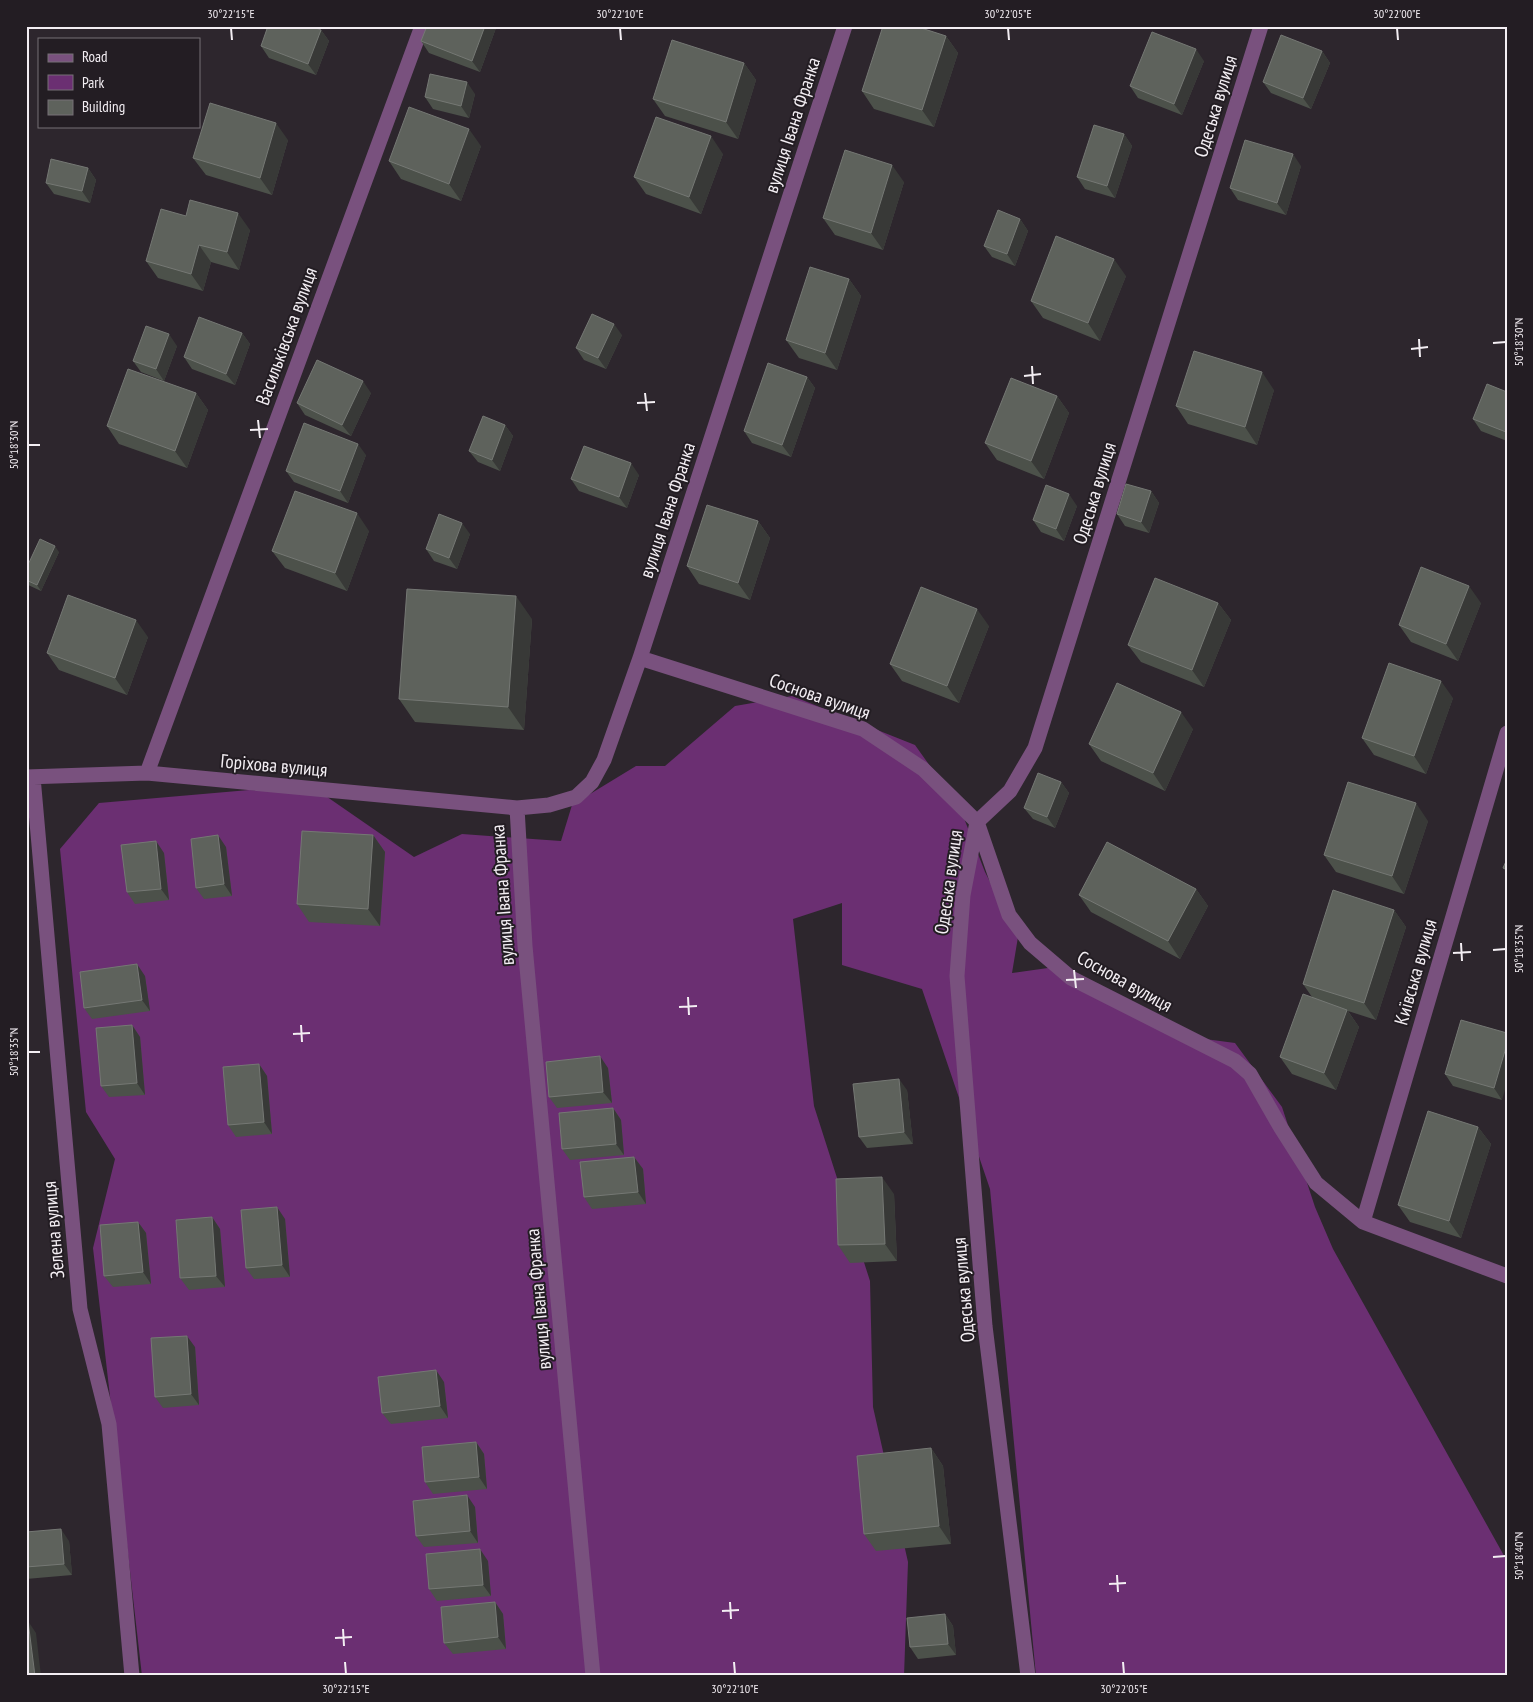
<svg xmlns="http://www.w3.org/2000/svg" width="1533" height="1702" font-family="'PT Sans Narrow',sans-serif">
<rect width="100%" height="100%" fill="#2d262d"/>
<path fill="#6b2f72" d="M792,696L915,745L960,808L985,872L1018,937L1012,973L1062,966L1205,1039L1235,1043L1282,1107L1315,1207L1333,1249L1507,1561V1676H1036L990,1189L922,989L842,965V903L793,919L814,1106L870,1281L873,1407L908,1562L904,1676H142L93,1248L115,1159L86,1112L60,849L99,803L249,790L320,792L414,857L462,834L561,841L572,805L636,766H665L735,706Z"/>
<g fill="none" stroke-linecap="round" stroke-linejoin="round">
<path stroke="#79517e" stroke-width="15" d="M640,658L863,729L923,769L977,822L1009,915L1030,943L1071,978L1235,1061L1250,1074L1281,1128L1316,1183L1363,1222L1507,1276
M147,773L422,26
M26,777L147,773L517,808L549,805L576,797L592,782L604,760L640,658L845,26
M33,777L80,1309L109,1424L132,1676
M517,808L525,946L593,1676
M1363,1222L1507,733
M1028,1676L985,1326L957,976L963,895L977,822L1010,791L1035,748L1261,26"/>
</g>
<path fill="#4c514a" d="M496,28L480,72L429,53L421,41Z
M321,30L329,41L316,75L269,58L261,46Z
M946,36L958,53L934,127L874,109L862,91Z
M1322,51L1330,63L1311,109L1271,93L1263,82Z
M1204,61L1182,115L1138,98L1130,86Z
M744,63L756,80L738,139L665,116L653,99Z
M475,94L469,118L433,109L425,97Z
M1124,134L1132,146L1115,198L1085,189L1077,177Z
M288,140L272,195L206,175L193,158Z
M481,146L461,201L401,179L389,161Z
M723,154L701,214L646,194L634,177Z
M1301,166L1286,215L1238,200L1230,188Z
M88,168L96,180L90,203L54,194L46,183Z
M904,182L883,250L835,235L823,218Z
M186,216L250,230L239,270L211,262L203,291L158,278L146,261Z
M1020,219L1028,231L1015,266L992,257L984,246Z
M1126,276L1100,341L1043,318L1031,301Z
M849,279L861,296L837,370L799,358L786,340Z
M242,333L250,344L235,385L192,369L184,357Z
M622,335L606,369L584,360L576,348Z
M177,346L164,381L141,372L133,361Z
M807,377L815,388L791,457L752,443L744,431Z
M1274,390L1257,445L1188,424L1176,406Z
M1507,392V441L1481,431L1473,419Z
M196,393L208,410L187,468L119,444L107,426Z
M371,393L351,436L305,415L297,403Z
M1057,396L1069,413L1044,479L997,460L985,443Z
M505,425L513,436L500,471L478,462L469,451Z
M366,455L348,503L294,482L286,471Z
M639,475L627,508L579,491L571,479Z
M1151,491L1159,503L1149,533L1125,526L1117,514Z
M1077,506L1064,541L1041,532L1033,520Z
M758,521L770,538L750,600L699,584L687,566Z
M369,531L347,591L285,568L272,551Z
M470,534L457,569L434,561L426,549Z
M59,552L41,591L26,584V569Z
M1218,603L1231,620L1204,687L1141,662L1128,645Z
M1481,603L1458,661L1411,642L1399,625Z
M532,619L524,730L415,722L399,699Z
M989,626L959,703L902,681L890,664Z
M148,637L127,695L59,670L47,653Z
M1453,698L1426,774L1374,755L1362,738Z
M1193,729L1165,791L1101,761L1089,744Z
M1061,782L1069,793L1055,828L1033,819L1024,808Z
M1428,821L1404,894L1336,872L1324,855Z
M373,835L385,852L380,926L309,922L297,904Z
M226,847L232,896L204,899L196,888Z
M164,853L169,900L135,904L127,892Z
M1196,889L1208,906L1180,959L1091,912L1079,895Z
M1394,910L1406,927L1376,1020L1348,1011L1359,1027L1336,1090L1292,1074L1280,1057L1312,997L1303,984Z
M145,976L150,1011L92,1019L84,1008Z
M1461,1020L1502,1100L1453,1086L1445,1074Z
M132,1025L140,1037L145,1095L109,1097L101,1086Z
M259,1064L267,1076L272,1134L236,1137L228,1125Z
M608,1068L612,1103L557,1108L549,1097Z
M907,1090L913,1144L867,1148L859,1137Z
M613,1108L621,1120L624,1155L570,1160L562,1149Z
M1478,1127L1491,1144L1461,1238L1410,1222L1398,1205Z
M634,1157L643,1169L646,1204L592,1209L584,1197Z
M894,1194L897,1261L850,1263L838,1245Z
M212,1217L220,1229L225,1287L189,1290L180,1278Z
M285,1219L290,1277L254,1279L246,1268Z
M138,1222L146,1233L151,1284L113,1287L104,1276Z
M195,1347L199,1405L163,1408L155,1397Z
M444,1382L448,1418L391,1424L382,1413Z
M476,1442L484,1454L487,1489L433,1494L425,1482Z
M931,1448L943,1466L951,1544L876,1551L864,1534Z
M475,1507L478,1543L424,1547L416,1536Z
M26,1532L69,1541L72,1575L26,1579Z
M488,1561L491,1596L437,1601L429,1589Z
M495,1602L503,1614L506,1649L453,1654L444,1643Z
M945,1614L953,1626L956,1655L918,1659L910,1647Z"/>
<path fill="#383937" d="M485,26H495L496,28L480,72L472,61Z
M321,30L329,41L316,75L308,64Z
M946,36L958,53L934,127L922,110Z
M1196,49L1204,61L1182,115L1174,104Z
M1322,51L1330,63L1311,109L1303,98Z
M744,63L756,80L738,139L726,122Z
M467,82L475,94L469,118L461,106Z
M276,123L288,140L272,195L260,178Z
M469,129L481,146L461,201L449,184Z
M1124,134L1132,146L1115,198L1107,186Z
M711,136L723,154L701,214L689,197Z
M1293,154L1301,166L1286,215L1277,203Z
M892,165L904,182L883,250L871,233Z
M88,168L96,180L90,203L82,191Z
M238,213L250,230L239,270L227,252Z
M1020,219L1028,231L1015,266L1007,254Z
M199,245L211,262L203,291L191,274Z
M1114,259L1126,276L1100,341L1088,323Z
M849,279L861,296L837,370L825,353Z
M614,324L622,335L606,369L598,358Z
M242,333L250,344L235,385L226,374Z
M169,334L177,346L164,381L156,369Z
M1262,372L1274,390L1257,445L1245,427Z
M807,377L815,388L791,457L782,445Z
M363,381L371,393L351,436L342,425Z
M196,393L208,410L187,468L175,451Z
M1057,396L1069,413L1044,479L1031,461Z
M505,425L513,436L500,471L492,460Z
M358,444L366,455L348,503L340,491Z
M631,463L639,475L627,508L619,497Z
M1151,491L1159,503L1149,533L1141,522Z
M1069,494L1077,506L1064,541L1056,529Z
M357,513L369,531L347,591L335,573Z
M758,521L770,538L750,600L738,583Z
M462,523L470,534L457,569L449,558Z
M55,546L59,552L41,591L37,585Z
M1469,586L1481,603L1458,661L1446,644Z
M516,596L532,619L524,730L508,707Z
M1218,603L1231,620L1204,687L1192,670Z
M977,609L989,626L959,703L947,686Z
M136,620L148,637L127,695L115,678Z
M1441,681L1453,698L1426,774L1414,756Z
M1181,712L1193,729L1165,791L1153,773Z
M1061,782L1069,793L1055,828L1047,817Z
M1416,803L1428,821L1404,894L1392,876Z
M218,835L226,847L232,896L224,884Z
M373,835L385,852L380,926L368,909Z
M156,841L164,853L169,900L161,889Z
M1196,889L1208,906L1180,959L1168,941Z
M1394,910L1406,927L1376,1020L1364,1003Z
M137,964L145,976L150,1011L142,1000Z
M1347,1010L1359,1027L1336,1090L1324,1073Z
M132,1025L140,1037L145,1095L137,1083Z
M1507,1044V1083L1502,1100L1494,1088Z
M600,1056L608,1068L612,1103L603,1092Z
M259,1064L267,1076L272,1134L264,1122Z
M899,1079L907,1090L913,1144L904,1132Z
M613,1108L621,1120L624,1155L616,1144Z
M1478,1127L1491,1144L1461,1238L1449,1221Z
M634,1157L643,1169L646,1204L638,1192Z
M882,1177L894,1194L897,1261L885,1244Z
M277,1207L285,1219L290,1277L282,1265Z
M212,1217L220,1229L225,1287L216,1276Z
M138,1222L146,1233L151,1284L143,1272Z
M187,1336L195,1347L199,1405L191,1394Z
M436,1370L444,1382L448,1418L440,1406Z
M476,1442L484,1454L487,1489L479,1477Z
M931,1448L943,1466L951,1544L939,1526Z
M467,1495L475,1507L478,1543L470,1531Z
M61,1529L69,1541L72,1575L64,1564Z
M480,1549L488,1561L491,1596L483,1585Z
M495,1602L503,1614L506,1649L498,1637Z
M945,1614L953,1626L956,1655L948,1644Z
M28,1621L36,1633L41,1676H35Z"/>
<path fill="#5e625c" stroke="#757874" d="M268,26H311L321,30L308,64L261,46Z
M427,26H485L472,61L421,41Z
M883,26H915L946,36L922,110L862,91Z
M1152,32L1196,49L1174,104L1130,86Z
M1281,35L1322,51L1303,98L1263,82Z
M672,40L744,63L726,122L653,99Z
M430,74L467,82L461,106L425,97Z
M210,103L276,123L260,178L193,158Z
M409,107L469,129L449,184L389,161Z
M656,117L711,136L689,197L634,177Z
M1094,125L1124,134L1107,186L1077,177Z
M1245,140L1293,154L1277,203L1230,188Z
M845,150L892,165L871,233L823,218Z
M51,159L88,168L82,191L46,183Z
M190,200L238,213L227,252L199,245L191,274L146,261L161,209L186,216Z
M998,210L1020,219L1007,254L984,246Z
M1056,236L1114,259L1088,323L1031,301Z
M810,267L849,279L825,353L786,340Z
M592,314L614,324L598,358L576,348Z
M199,317L242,333L226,374L184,357Z
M146,326L169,334L156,369L133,361Z
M1194,351L1262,372L1245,427L1176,406Z
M317,360L363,381L342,425L297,403Z
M768,363L807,377L782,445L744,431Z
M128,369L196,393L175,451L107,426Z
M1011,378L1057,396L1031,461L985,443Z
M1487,384L1507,392V430L1506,432L1473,419Z
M483,416L505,425L492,460L469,451Z
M304,423L358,444L340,491L286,471Z
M584,446L631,463L619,497L571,479Z
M1126,484L1151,491L1141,522L1117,514Z
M1046,485L1069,494L1056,529L1033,520Z
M295,491L357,513L335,573L272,551Z
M707,505L758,521L738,583L687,566Z
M439,514L462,523L449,558L426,549Z
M40,539L55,546L37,585L26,580V569Z
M1421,567L1469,586L1446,644L1399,625Z
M1155,578L1218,603L1192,670L1128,645Z
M921,587L977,609L947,686L890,664Z
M407,589L516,596L508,707L399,699Z
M68,595L136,620L115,678L47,653Z
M1389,663L1441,681L1414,756L1362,738Z
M1117,683L1181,712L1153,773L1089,744Z
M1038,773L1061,782L1047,817L1024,808Z
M1348,782L1416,803L1392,876L1324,855Z
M302,831L373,835L368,909L297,904Z
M218,835L224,884L196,888L191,839Z
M156,841L161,889L127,892L121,845Z
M1107,842L1196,889L1168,941L1079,895Z
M1507,859V870L1503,868Z
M1333,890L1394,910L1364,1003L1303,984Z
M137,964L142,1000L84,1008L80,972Z
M1303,994L1347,1010L1324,1073L1280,1057Z
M1461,1020L1507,1033V1044L1494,1088L1445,1074Z
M132,1025L137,1083L101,1086L96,1028Z
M600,1056L603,1092L549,1097L546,1062Z
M259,1064L264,1122L228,1125L223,1067Z
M899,1079L904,1132L859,1137L853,1084Z
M613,1108L616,1144L562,1149L559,1113Z
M1428,1111L1478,1127L1449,1221L1398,1205Z
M634,1157L638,1192L584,1197L580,1162Z
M882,1177L885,1244L838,1245L836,1179Z
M277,1207L282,1265L246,1268L241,1210Z
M212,1217L216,1276L180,1278L176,1220Z
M138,1222L143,1272L104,1276L100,1225Z
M187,1336L191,1394L155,1397L151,1338Z
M436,1370L440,1406L382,1413L378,1377Z
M476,1442L479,1477L425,1482L422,1447Z
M931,1448L939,1526L864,1534L857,1456Z
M467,1495L470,1531L416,1536L413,1501Z
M61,1529L64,1564L26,1567V1532Z
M480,1549L483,1585L429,1589L426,1554Z
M495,1602L498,1637L444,1643L441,1607Z
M945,1614L948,1644L910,1647L907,1618Z
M28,1621L35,1676H26V1622Z"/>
<path fill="none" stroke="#f3eef3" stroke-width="2" d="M231,28L232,40M620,28L621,40M1008,28L1009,40M1397,28L1398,40M1419,339L1420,357M1493,343L1506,342M1411,349L1428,347M1032,366L1033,384M1024,376L1041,374M645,393L647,411M637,403L655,402M258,420L260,438M250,430L268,429M28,445H40M1461,943L1462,961M1493,950L1506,949M1453,953L1471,952M1074,970L1076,988M1066,980L1084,979M688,997L689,1015M679,1007L697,1006M301,1025L302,1042M293,1034L310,1033M28,1052H40M1493,1557L1506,1556M1117,1575L1118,1592M1109,1584L1126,1583M730,1602L731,1619M722,1611L739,1610M343,1629L344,1646M335,1638L352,1637M345,1662L346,1674M734,1662L735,1674M1123,1662L1124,1674"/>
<g text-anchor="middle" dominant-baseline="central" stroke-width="4" stroke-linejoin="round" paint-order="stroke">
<g font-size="19" fill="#f3eef3" stroke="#231d23">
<text transform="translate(1215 106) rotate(-73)">Одеська вулиця</text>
<text transform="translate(792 125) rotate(-72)">вулиця Івана Франка</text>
<text transform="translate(286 336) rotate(-70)">Васильківська вулиця</text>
<text transform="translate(1094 493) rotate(-73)">Одеська вулиця</text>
<text transform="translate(667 510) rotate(-72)">вулиця Івана Франка</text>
<text transform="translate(820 696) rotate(19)">Соснова вулиця</text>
<text transform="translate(274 765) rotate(5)">Горіхова вулиця</text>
<text transform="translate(948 882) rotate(-82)">Одеська вулиця</text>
<text transform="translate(502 895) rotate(-94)">вулиця Івана Франка</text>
<text transform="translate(1415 972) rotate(-74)">Київська вулиця</text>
<text transform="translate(1125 981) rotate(29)">Соснова вулиця</text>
<text transform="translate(53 1230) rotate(-95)">Зелена вулиця</text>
<text transform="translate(963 1290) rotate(-95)">Одеська вулиця</text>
<text transform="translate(538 1299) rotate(-95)">вулиця Івана Франка</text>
</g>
</g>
<rect width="1533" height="1702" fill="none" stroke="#231d23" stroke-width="55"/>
<rect x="38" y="38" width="162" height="90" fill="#231d23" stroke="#767176"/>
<rect x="48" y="54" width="25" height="8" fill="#79517e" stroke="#767176"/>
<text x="82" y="62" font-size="15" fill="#f3eef3">Road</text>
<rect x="48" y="75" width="25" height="15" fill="#6b2f72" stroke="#767176"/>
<text x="82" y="88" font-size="15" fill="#f3eef3">Park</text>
<rect x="48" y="100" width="25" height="15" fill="#5e625c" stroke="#767176"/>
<text x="82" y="112" font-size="15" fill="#f3eef3">Building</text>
<rect x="28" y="28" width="1478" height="1646" fill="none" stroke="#f3eef3" stroke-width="2"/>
<g font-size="12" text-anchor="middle" fill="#f3eef3">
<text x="231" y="18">30°22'15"E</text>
<text x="620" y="18">30°22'10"E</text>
<text x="1008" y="18">30°22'05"E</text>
<text x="1397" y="18">30°22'00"E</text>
<text transform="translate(1519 342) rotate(-90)" y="4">50°18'30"N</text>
<text transform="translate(14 445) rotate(-90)" y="4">50°18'30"N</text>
<text transform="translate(1519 949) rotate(-90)" y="4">50°18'35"N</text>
<text transform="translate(14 1052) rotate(-90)" y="4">50°18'35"N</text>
<text transform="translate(1519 1556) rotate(-90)" y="4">50°18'40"N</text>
<text x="346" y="1693">30°22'15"E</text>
<text x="735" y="1693">30°22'10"E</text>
<text x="1124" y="1693">30°22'05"E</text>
</g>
</svg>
